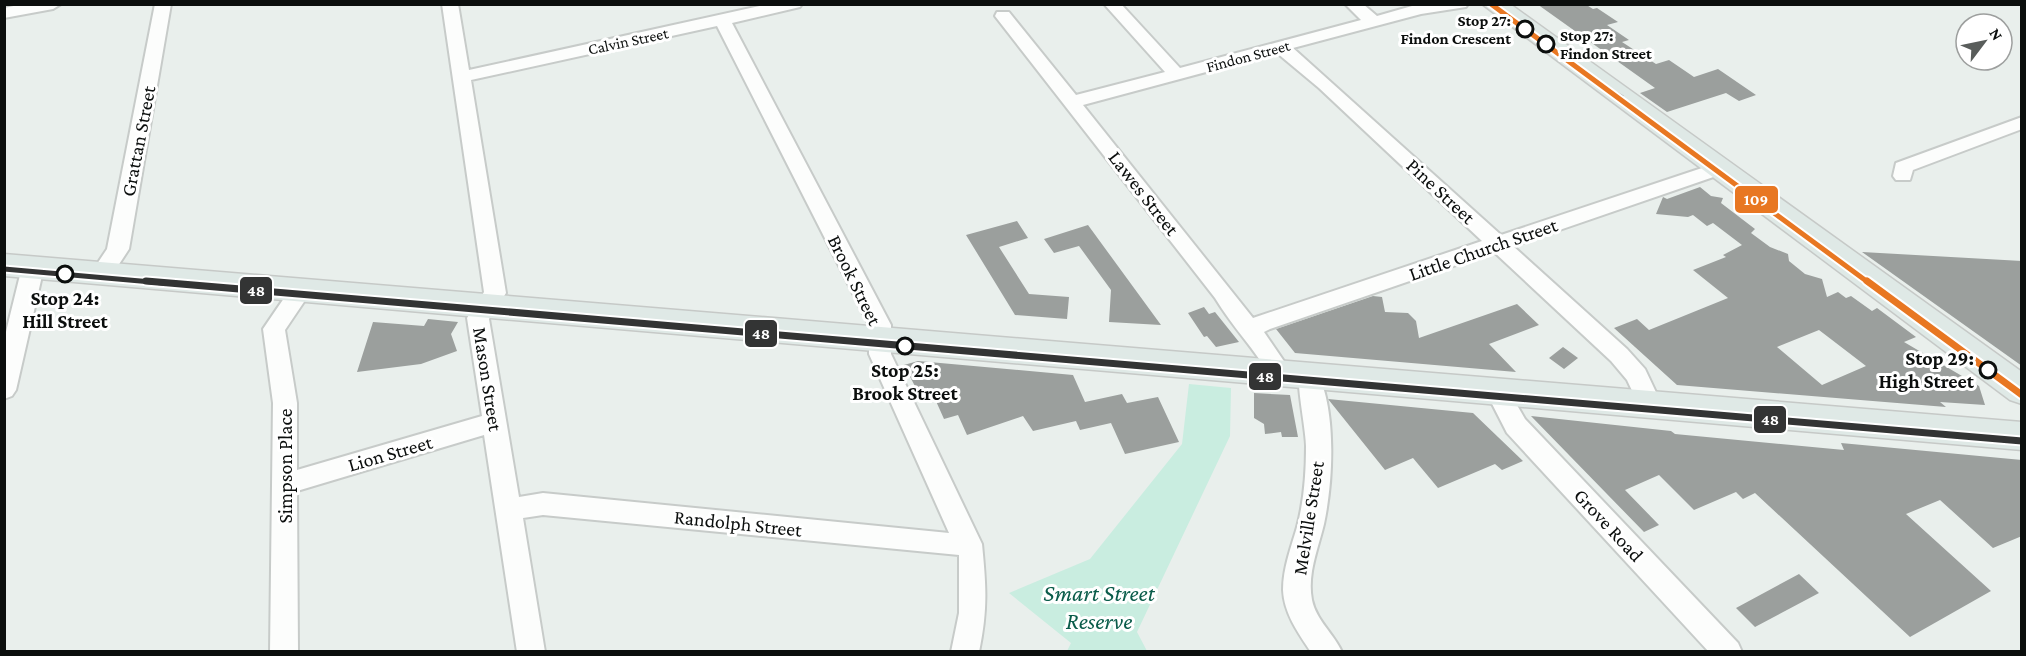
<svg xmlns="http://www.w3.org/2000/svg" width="2026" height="656" font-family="'Crimson Pro',serif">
<rect width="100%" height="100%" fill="#e9efec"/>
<path fill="#c9ede0" d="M1189,384L1231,388L1230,436L1137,632L1147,651H1067L1071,643L1009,593L1090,559L1182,444Z"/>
<path fill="#9b9f9d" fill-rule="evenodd" d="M1537,4H1585L1593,9L1597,8L1618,22L1607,25L1629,40L1622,42L1656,64L1669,60L1694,77L1718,69L1756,95L1739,101L1726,93L1667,112L1640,93L1655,88Z
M1700,187L1711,196L1723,198L1721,203L1755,229L1751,233L1770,247L1788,254L1789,261L1805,274L1822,279L1827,297L1838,292L1846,298L1851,296L1872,311L1877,308L1916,337L1904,342L1979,386L1985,405L1940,402L1946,407L1677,385L1614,328L1637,319L1649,330L1728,298L1693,270L1726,257L1723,255L1742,245L1713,223L1707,226L1693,215L1688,217L1656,214L1663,197L1667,199ZM1819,330L1836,343L1866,366L1822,385L1777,347Z
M1017,221L1028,238L999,247L1029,294L1069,297L1067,319L1015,315L966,235Z
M1088,225L1161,325L1109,322L1111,290L1079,246L1054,253L1044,239Z
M1862,252L2022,261V366Z
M1373,296L1382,297L1385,312L1408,313L1416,321L1419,338L1517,304L1539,325L1489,344L1516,372L1295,353L1276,329Z
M1204,307L1209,314L1215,312L1239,342L1216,347L1207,336L1204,337L1188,313Z
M428,319L458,322L451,334L457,351L421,364L357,372L373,322L424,326Z
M1563,347L1578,358L1564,369L1549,358Z
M918,361L1073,375L1085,402L1122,394L1127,403L1158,397L1179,442L1125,454L1111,423L1080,430L1076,421L1033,431L1023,416L967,435L958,415L944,419L931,390L919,394L904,365Z
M1254,393L1290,395L1298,437H1282L1281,432L1265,434L1264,424L1254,418Z
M1328,399L1473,413L1523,461L1502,470L1495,464L1438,488L1413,458L1385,470Z
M1531,416L1671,431L1675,434L1844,450L1841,443L2022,460V536L1993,548L1940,500L1906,514L1991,591L1910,637L1755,493L1743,499L1736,492L1694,510L1659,475L1625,490L1659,525L1644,532Z
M1799,574L1819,593L1755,627L1736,608Z"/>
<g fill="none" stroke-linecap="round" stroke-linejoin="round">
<defs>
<path id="street" d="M23,4H61L53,9L4,18V8Z
M155,4H171L129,249L110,278L102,280L94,278L91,273L107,249Z
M442,4H458L469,70L769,4H802L800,7L732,23L891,325V354L982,544C986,585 988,609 979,652H951L959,613V555L543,515L523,518L545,652H517L484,435L297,491L298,652H270L273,403L263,329L293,285L301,282L309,285L312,290L285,330L297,403V470L482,416L467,318L484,292ZM717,26L869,325V354L949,533L543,493L519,497L489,319L506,293L471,80Z
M1104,4H1121L1180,68L1361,20L1345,4H1363L1377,16L1419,4H1468L1466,7L1421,14L1293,48L1501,235L1711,165H1725L1728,169L1725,173L1513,246L1627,349L1645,369L1662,405L1658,412L1650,414L1642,412L1627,380L1611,361L1494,252L1270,329L1264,332L1292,373L1288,379L1280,382L1272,379C1255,349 1233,328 1215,298L995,16L997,12H1009L1076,95L1165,72ZM1277,53L1319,88L1482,241L1253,318L1083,105Z
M2022,117V129L1913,170L1910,180H1896L1893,176L1896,163Z
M33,260L41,262L44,267L16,390L12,396L4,399V340L22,267L25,262Z
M1308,367L1316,370C1337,408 1333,482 1324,524C1318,549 1307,574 1312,600C1316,620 1334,634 1342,652H1311C1298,633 1284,613 1283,590C1283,568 1291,548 1297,527C1304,501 1306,473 1306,446C1306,430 1295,378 1300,370Z
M1498,383L1506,386L1525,419L1738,643L1742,652H1709L1507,433L1486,392L1490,386Z"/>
<path id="primary" d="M1482,4H1510L2022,372V404L2010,400Z
M4,254L2022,422V450L4,276Z"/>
</defs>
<use href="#street" stroke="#c7cbc9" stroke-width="4"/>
<use href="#primary" stroke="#c6c9c7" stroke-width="3"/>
<use href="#street" fill="#fcfdfc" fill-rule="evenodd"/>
<use href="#primary" fill="#dfe9e6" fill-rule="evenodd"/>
<path stroke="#b5b6b6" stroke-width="1.5" d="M1582,73L1623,96"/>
<defs>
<path id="tram-1-far1" d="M4,269L163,283"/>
<path id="tram-1" d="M146,281L2022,441"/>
<path id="tram-2-far1" d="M1491,4L1869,283"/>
<path id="tram-2" d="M1867,281L2022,395"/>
</defs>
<use href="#tram-1-far1" stroke="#fff" stroke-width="9"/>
<use href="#tram-1" stroke="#fff" stroke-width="11"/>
<use href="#tram-2-far1" stroke="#fff" stroke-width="9"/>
<use href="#tram-2" stroke="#fff" stroke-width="11"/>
<use href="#tram-1-far1" stroke="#333434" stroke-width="5"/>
<use href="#tram-1" stroke="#333434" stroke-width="7"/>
<use href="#tram-2-far1" stroke="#e87722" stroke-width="5"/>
<use href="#tram-2" stroke="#e87722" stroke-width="7"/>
</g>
<g fill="#fff" stroke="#0b0e0d" stroke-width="3">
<circle cx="1525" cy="29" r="8"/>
<circle cx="1546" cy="44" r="8"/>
<circle cx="65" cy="274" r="8"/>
<circle cx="905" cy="346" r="8"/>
<circle cx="1988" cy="370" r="8"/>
</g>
<g text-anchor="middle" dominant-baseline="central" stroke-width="6" stroke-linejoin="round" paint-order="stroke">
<g font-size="16" font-weight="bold" fill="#0b0e0d" stroke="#fff" text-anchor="end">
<text x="1511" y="20">Stop 27:<tspan x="1511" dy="18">Findon Crescent</tspan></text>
<text x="1560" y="35" text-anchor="start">Stop 27:<tspan x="1560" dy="18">Findon Street</tspan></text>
</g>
<g font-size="16" fill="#0b0e0d" stroke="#fff">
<text transform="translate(628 41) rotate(-12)">Calvin Street</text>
<text transform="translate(1248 56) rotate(-15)">Findon Street</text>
</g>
<g font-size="20" fill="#0b0e0d" stroke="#fff">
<text transform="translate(138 141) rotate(-79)">Grattan Street</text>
<text transform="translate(1441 191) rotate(43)">Pine Street</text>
<text transform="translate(1144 193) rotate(52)">Lawes Street</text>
<text transform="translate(1483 249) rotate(-19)">Little Church Street</text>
<text transform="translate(855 280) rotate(64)">Brook Street</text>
<text transform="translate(488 379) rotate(81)">Mason Street</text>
<text transform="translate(390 453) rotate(-16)">Lion Street</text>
<text transform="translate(285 466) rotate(-90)">Simpson Place</text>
<text transform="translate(1308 518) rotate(-81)">Melville Street</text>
<text transform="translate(738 523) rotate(6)">Randolph Street</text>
<text transform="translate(1609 525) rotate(47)">Grove Road</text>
</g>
<g font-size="20" font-weight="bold" fill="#0b0e0d" stroke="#fff">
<text x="65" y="298">Stop 24:<tspan x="65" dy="23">Hill Street</tspan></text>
<text x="1974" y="358" text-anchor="end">Stop 29:<tspan x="1974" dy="23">High Street</tspan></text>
<text x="905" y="370">Stop 25:<tspan x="905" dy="23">Brook Street</tspan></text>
</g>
<g font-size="24" font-style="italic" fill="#0a5c4a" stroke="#fff">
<text x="1099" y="592">Smart Street<tspan x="1099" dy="28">Reserve</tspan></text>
</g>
</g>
<g stroke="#fff" stroke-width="2">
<rect x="1734" y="185" width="45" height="29" rx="6" fill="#e87722"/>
<rect x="239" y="276" width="34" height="29" rx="6" fill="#333434"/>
<rect x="744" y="319" width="34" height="29" rx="6" fill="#333434"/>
<rect x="1248" y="362" width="34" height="29" rx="6" fill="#333434"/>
<rect x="1753" y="405" width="34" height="29" rx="6" fill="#333434"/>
</g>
<g font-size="16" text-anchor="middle" font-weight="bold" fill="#fff">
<text x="1756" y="205">109</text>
<text x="256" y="296">48</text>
<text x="761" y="339">48</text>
<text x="1265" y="382">48</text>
<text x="1770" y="425">48</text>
</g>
<rect width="2026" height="656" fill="none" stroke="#0b0e0d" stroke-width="12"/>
<g transform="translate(1984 42) rotate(58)"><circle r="28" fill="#ffffff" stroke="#9d9f9e" stroke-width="1.5"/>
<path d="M0-4.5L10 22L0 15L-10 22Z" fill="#595d5b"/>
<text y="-9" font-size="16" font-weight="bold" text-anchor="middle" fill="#0b0e0d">N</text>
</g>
</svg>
